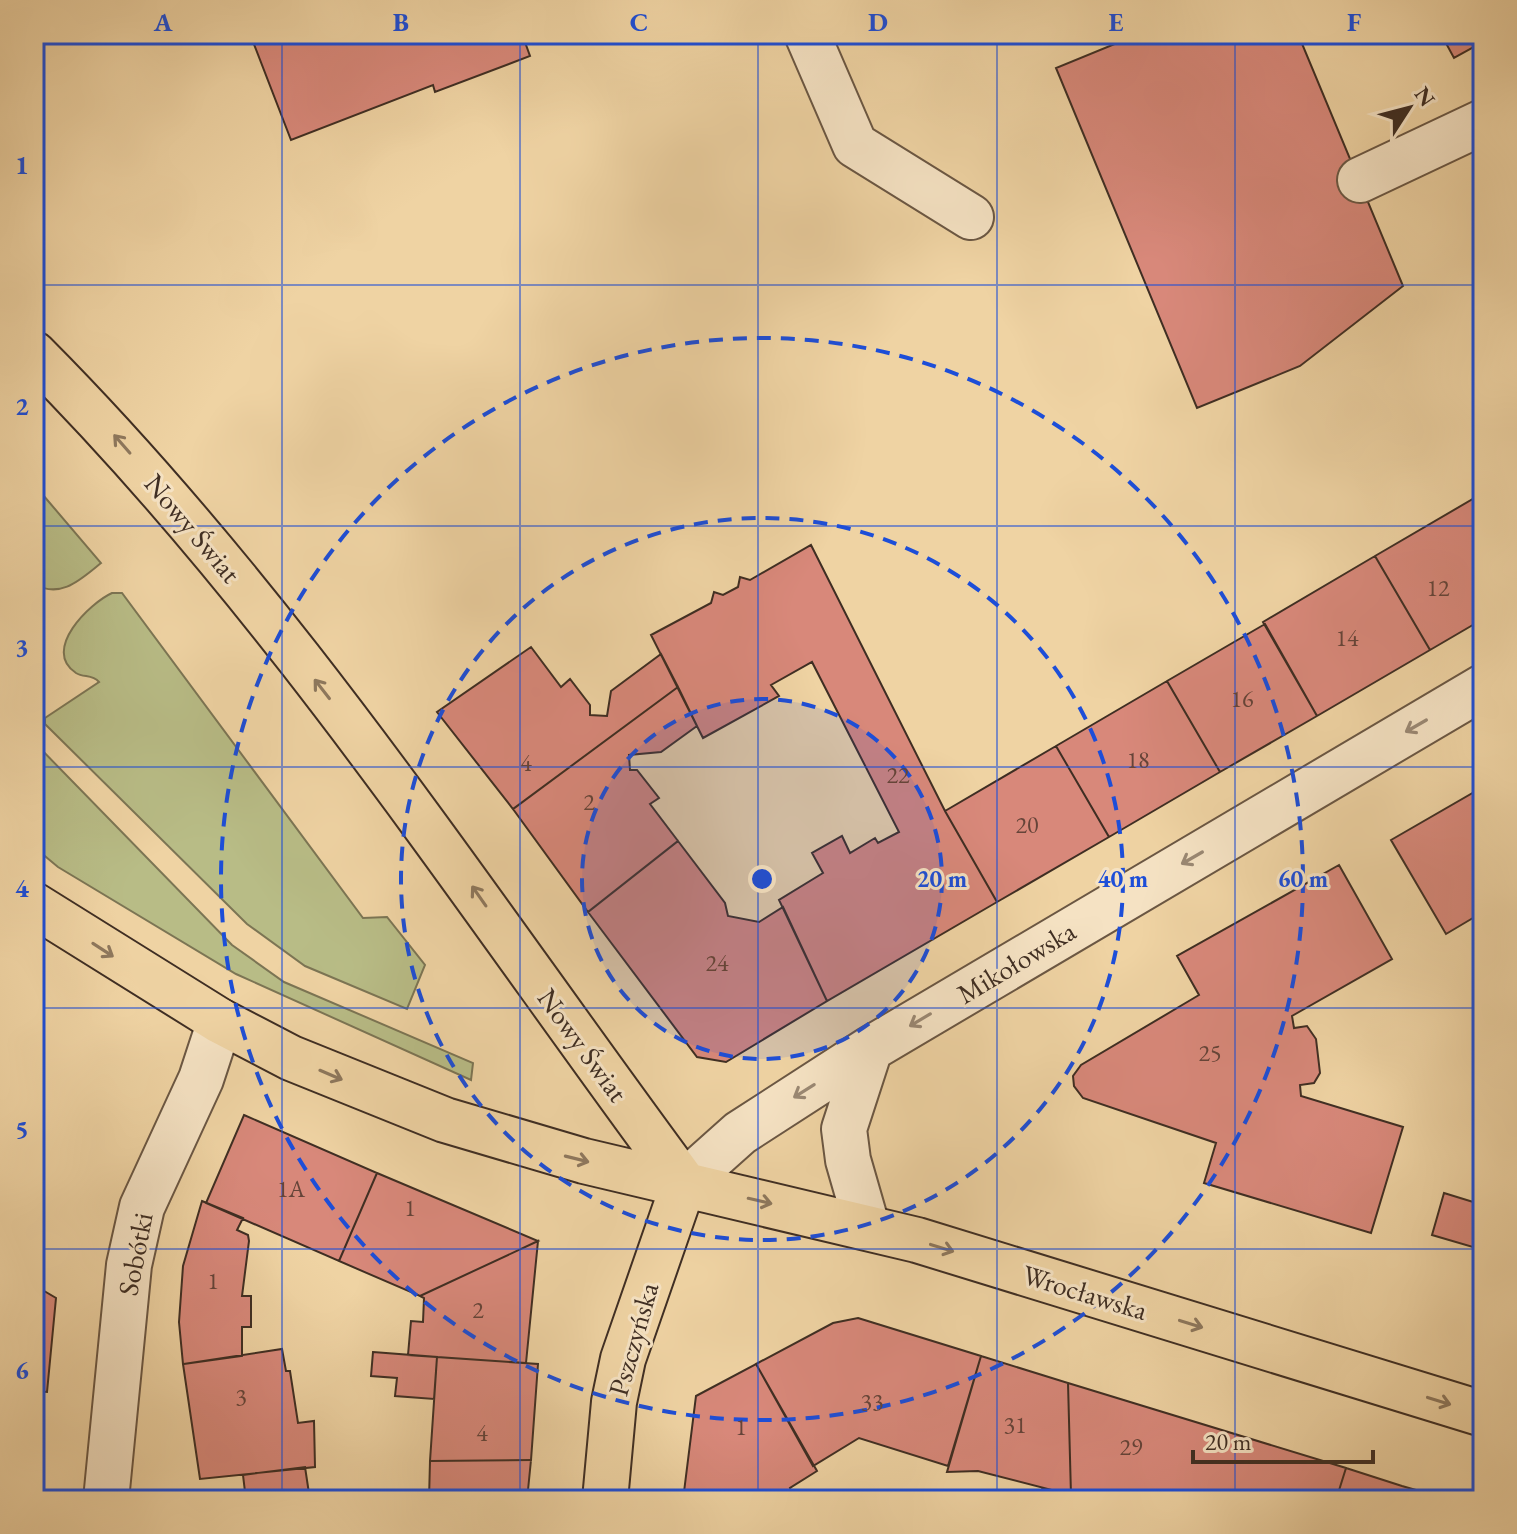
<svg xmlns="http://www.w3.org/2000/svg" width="1517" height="1534" font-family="'EB Garamond',serif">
<rect width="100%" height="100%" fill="#efd3a3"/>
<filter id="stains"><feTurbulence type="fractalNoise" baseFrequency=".0025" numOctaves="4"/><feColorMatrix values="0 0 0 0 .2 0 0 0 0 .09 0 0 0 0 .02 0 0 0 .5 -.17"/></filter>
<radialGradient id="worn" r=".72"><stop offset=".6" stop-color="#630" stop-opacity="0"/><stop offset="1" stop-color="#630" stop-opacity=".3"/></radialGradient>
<path fill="#b8bc86" stroke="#7c7554" stroke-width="2" d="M43,495L101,563C80,580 61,599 34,584V506Z
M112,593H122L363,918L387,917L425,965L407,1009L305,966L247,924L45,724V718L99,682C92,674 84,678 76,673C41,650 90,603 112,593Z
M34,742L232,945L284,982L473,1063L471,1080L236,974L58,867L34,847Z"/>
<path fill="#d8887a" stroke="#3f2e23" stroke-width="2" d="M250,34H522L530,56L435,92L433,85L291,140Z
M1139,34H1298L1403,286L1300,366L1197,408L1056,68Z
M1441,34H1483V42L1454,58Z
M1483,493V619L1430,650L1375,556Z
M811,545L945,811L997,902L827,1001L779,900L823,873L812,853L842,836L850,853L875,838L878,843L899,832L812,662L771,685L779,696L703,738L651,635L711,603L714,592L723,595L738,587L740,577L750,580Z
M1375,556L1430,650L1317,716L1263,622Z
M1265,624L1317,716L1220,772L1167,681Z
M531,647L561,687L570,679L590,705V715L607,716L611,691L661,654L678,687L513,809L437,712Z
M1167,681L1220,772L1109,837L1056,746Z
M678,687L697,726L661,752L629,755L630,770H637L659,798L650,804L678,841L588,912L513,809Z
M1056,746L1109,837L997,902L945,811Z
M1483,787V912L1446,934L1391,840Z
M678,841L725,903L728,916L759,922L783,907L827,1001L726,1062L697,1057L588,912Z
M1339,865L1392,959L1292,1016L1294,1028L1307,1026L1316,1039L1320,1073L1314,1083L1300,1085L1301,1096L1403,1127L1371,1233L1204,1183L1216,1143L1083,1098L1074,1086L1073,1076L1081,1065L1199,995L1177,956Z
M244,1115L377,1173L339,1261L206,1203Z
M377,1173L538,1241L420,1296L339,1261Z
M1444,1193L1483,1205V1250L1432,1235Z
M202,1201L243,1218L237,1230L248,1235L249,1241L242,1296H251V1327H242V1356L183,1364L179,1322L183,1266Z
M538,1241L526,1363L408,1355L411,1321L423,1322L424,1298L420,1296Z
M34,1285L56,1298L47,1392L34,1391Z
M858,1318L981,1356L948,1466L859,1438L813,1466L756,1364L833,1323Z
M282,1349L286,1371H290L298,1423L314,1421L315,1467L200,1479L183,1364Z
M373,1352L437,1357L434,1399L395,1396L397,1378L371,1376Z
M981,1356L1068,1383L1071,1495L978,1471L947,1472Z
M437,1357L538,1364L531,1460L430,1461Z
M756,1364L817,1471L790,1488L795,1500H683L696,1396Z
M1068,1383L1346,1468L1336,1500H1088L1071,1495Z
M34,1443L41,1444L35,1500H34Z
M531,1460L527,1500H429L430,1461Z
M305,1467L310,1500H246L243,1475Z
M1346,1468L1402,1486L1451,1500H1336Z
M1043,1488L1071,1495L1072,1500H1034Z"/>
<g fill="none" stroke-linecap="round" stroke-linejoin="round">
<defs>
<path id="minor" d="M807,34L855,145L971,217
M1360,180L1483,122
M684,1183L740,1133L870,1049L1483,687
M867,1226L848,1160L844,1129L870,1049
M106,1500L129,1265L142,1207L201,1079L220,1021"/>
<path id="major" d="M34,354C283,604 475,901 684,1183
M34,905L220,1021L291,1058L445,1120L584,1161L917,1240L1483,1414
M605,1500L614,1402L623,1359L684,1183"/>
</defs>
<use href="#minor" stroke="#6b5743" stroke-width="48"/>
<use href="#major" stroke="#3f2e23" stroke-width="48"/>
<use href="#minor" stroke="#f5e2c3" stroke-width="44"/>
<use href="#major" stroke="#efd3a3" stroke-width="44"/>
</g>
<defs><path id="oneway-shaft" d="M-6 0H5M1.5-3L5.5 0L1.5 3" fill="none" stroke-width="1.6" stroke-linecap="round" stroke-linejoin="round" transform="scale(2)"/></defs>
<g stroke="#8e785d">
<use href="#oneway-shaft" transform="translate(122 444) rotate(-131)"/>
<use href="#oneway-shaft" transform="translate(322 689) rotate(-128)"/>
<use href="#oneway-shaft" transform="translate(479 896) rotate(-125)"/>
<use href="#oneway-shaft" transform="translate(103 950) rotate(33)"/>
<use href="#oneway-shaft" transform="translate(331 1075) rotate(23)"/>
<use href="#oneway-shaft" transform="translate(577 1159) rotate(14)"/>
<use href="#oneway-shaft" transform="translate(760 1201) rotate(13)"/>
<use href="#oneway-shaft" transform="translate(942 1248) rotate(17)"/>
<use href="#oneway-shaft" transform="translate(1191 1324) rotate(17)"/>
<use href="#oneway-shaft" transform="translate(1439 1401) rotate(17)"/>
</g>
<g stroke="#9a8873">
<use href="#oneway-shaft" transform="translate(1416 726) rotate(150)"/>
<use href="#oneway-shaft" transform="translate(1192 858) rotate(150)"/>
<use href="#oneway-shaft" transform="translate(920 1020) rotate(149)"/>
<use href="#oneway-shaft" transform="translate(804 1091) rotate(148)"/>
</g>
<path fill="none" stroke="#1d4ed8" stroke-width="2" stroke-opacity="0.55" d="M282,34V1500M520,34V1500M758,34V1500M997,34V1500M1235,34V1500M34,285H1483M34,526H1483M34,767H1483M34,1008H1483M34,1249H1483"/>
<circle cx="762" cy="879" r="180" fill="#1d4ed8" fill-opacity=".12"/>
<g fill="none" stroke="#1d4ed8" stroke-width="4" stroke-dasharray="14 10">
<circle cx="762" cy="879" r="180"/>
<circle cx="762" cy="879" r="361"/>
<circle cx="762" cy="879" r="541"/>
</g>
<g text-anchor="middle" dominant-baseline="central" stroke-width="6" stroke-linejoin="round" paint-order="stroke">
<g font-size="24" fill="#654439">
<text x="1438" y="587">12</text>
<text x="1347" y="637">14</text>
<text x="1242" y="698">16</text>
<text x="1138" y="759">18</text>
<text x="526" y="762">4</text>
<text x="898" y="774">22</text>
<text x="589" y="801">2</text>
<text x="1027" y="824">20</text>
<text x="717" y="962">24</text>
<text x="1210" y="1052">25</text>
<text x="291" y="1188">1A</text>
<text x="410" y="1207">1</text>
<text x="213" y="1280">1</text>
<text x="478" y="1309">2</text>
<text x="241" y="1396">3</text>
<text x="872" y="1401">33</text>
<text x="1015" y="1424">31</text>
<text x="741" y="1426">1</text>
<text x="482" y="1432">4</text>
<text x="1131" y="1446">29</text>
</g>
<g font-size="28" fill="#3f2e23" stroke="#f5e2c3">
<text transform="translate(193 528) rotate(50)">Nowy Świat</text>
<text transform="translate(1016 962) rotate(-31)">Mikołowska</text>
<text transform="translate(583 1045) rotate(54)">Nowy Świat</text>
<text transform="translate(135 1254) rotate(-79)">Sobótki</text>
<text transform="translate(1085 1292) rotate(17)">Wrocławska</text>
<text transform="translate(633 1339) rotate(-74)">Pszczyńska</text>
</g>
</g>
<circle cx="762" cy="879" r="12" fill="#1d4ed8" stroke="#f5e2c3" stroke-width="4"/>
<g font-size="24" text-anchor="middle" font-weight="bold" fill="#1d4ed8" stroke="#f5e2c3" stroke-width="6" stroke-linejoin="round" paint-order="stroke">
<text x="942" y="887">20 m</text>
<text x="1123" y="887">40 m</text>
<text x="1303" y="887">60 m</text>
</g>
<rect width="1517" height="1534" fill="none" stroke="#efd3a3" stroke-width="88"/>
<g transform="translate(1409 108) rotate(54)" stroke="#f5e2c3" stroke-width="6" paint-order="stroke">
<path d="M0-6L14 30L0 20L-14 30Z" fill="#3f2e23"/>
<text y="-12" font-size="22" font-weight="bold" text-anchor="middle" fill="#3f2e23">N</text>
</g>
<path d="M1193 1450v12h180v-12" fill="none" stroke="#3f2e23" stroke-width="4"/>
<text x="1205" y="1450" font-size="24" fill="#3f2e23" stroke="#f5e2c3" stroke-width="6" paint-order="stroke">20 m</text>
<rect x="44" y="44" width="1429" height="1446" fill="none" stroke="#1d4ed8" stroke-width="3"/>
<g font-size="26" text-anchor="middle" font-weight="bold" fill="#1d4ed8">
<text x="163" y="31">A</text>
<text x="401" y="31">B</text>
<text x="639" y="31">C</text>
<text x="878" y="31">D</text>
<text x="1116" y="31">E</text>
<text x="1354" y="31">F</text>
<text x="22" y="174">1</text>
<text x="22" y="415">2</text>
<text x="22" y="656">3</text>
<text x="22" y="897">4</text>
<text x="22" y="1138">5</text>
<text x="22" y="1379">6</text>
</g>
<rect width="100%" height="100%" filter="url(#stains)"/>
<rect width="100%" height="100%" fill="url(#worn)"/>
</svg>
